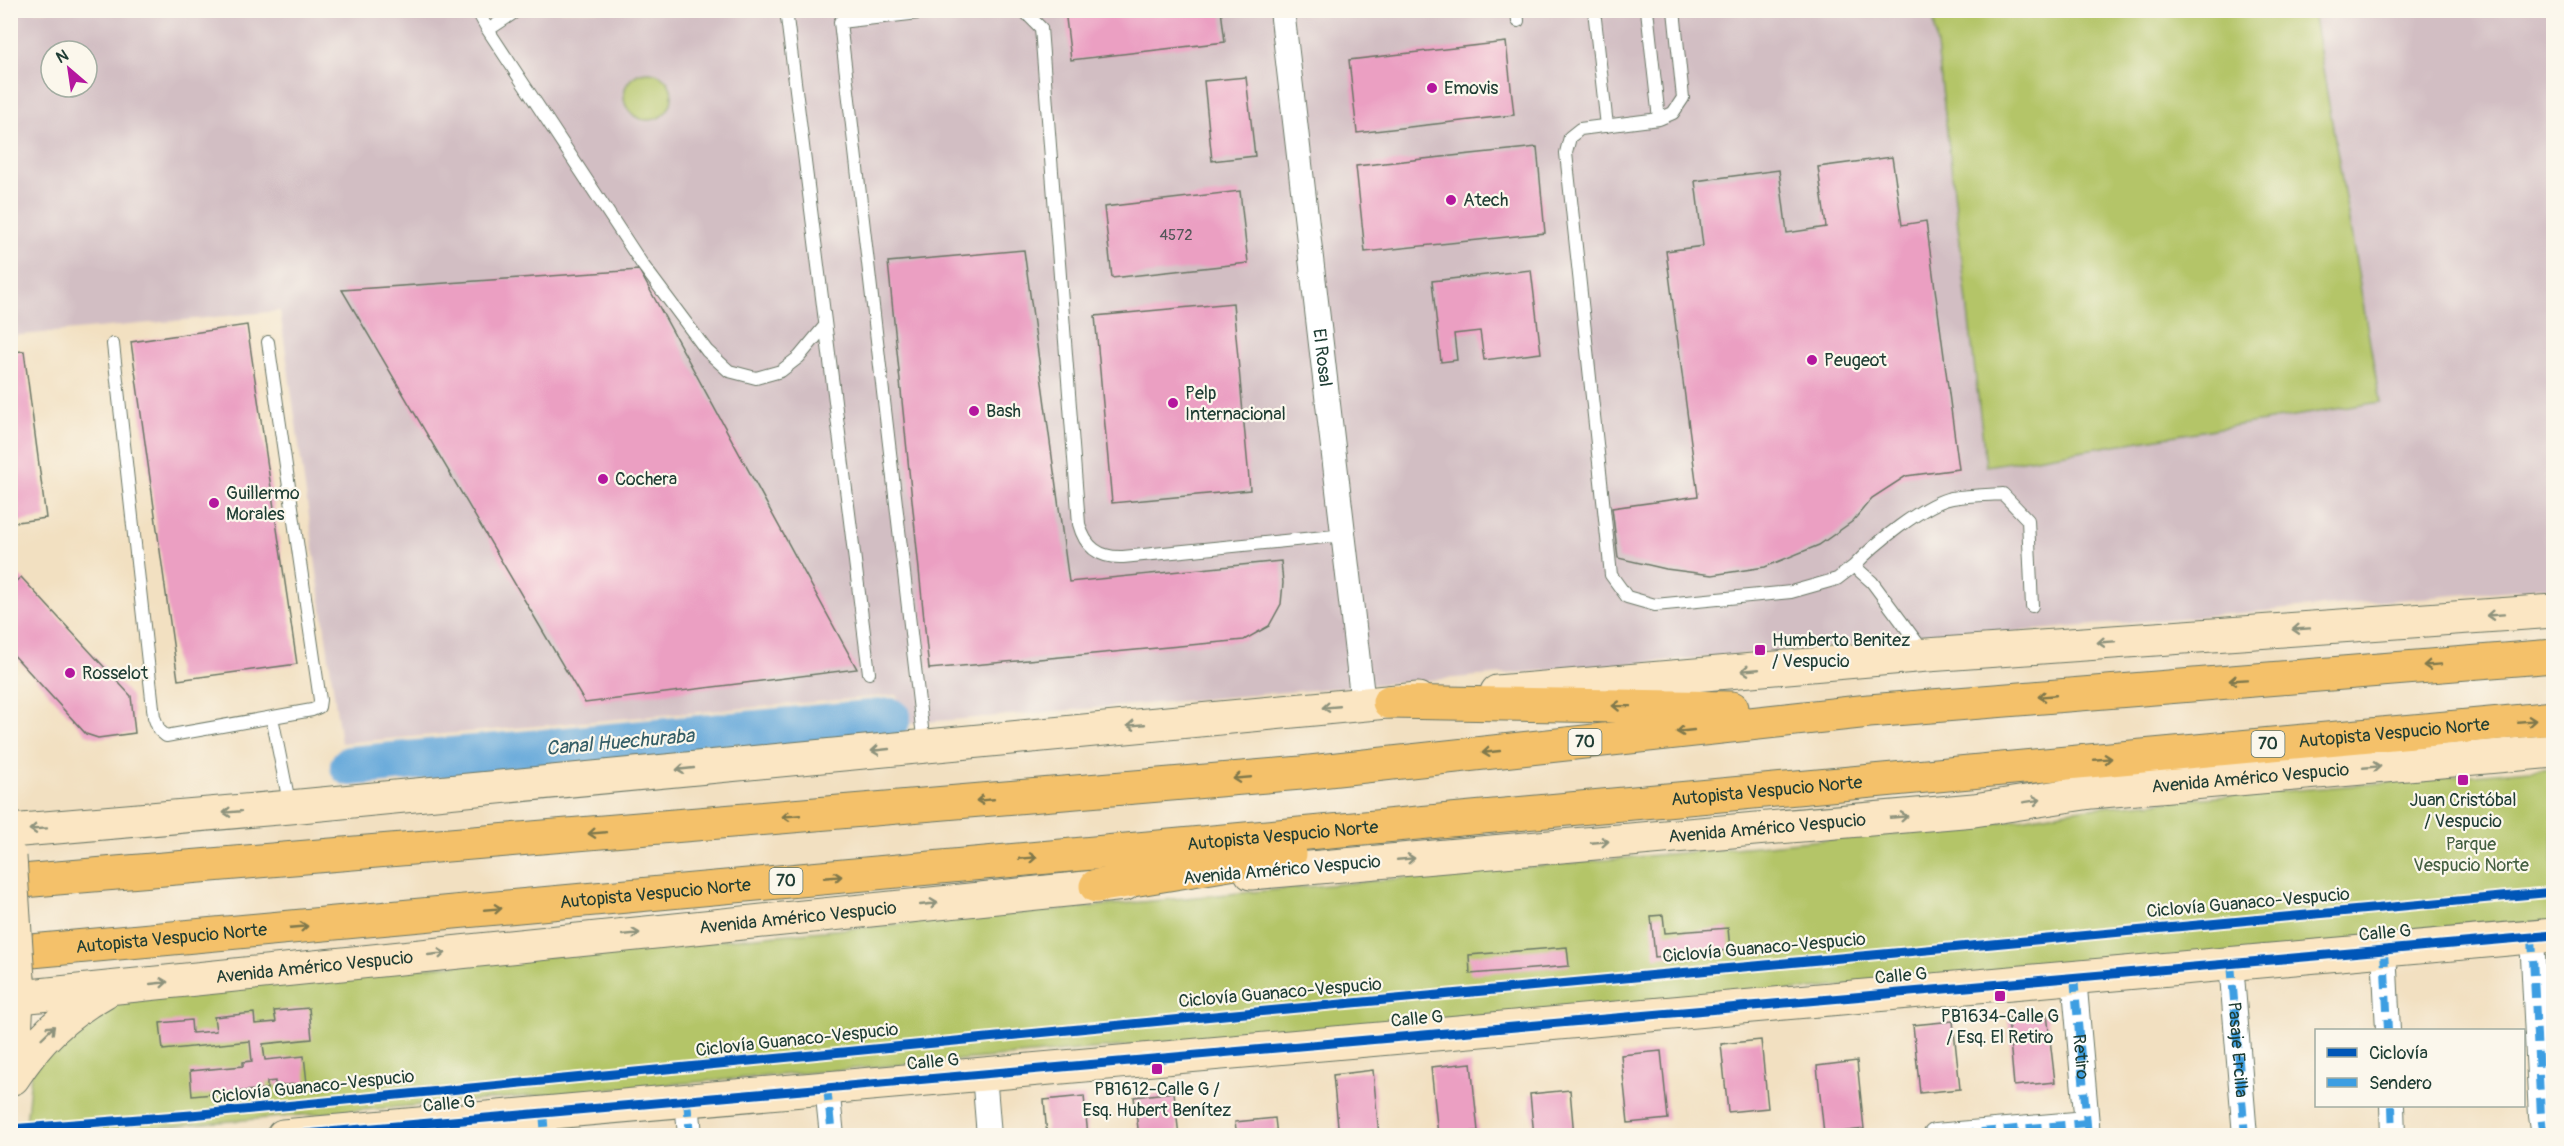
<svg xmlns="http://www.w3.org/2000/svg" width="2564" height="1146" font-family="Pangolin,sans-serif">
<rect width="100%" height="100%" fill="#fbf7ec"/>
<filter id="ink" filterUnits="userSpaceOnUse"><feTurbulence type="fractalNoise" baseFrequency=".0167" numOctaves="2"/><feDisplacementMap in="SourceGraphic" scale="12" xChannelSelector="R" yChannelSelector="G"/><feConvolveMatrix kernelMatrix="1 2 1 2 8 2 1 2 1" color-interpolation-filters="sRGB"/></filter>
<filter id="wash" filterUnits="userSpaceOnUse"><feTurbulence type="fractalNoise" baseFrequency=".008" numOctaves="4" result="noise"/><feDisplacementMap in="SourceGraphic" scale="24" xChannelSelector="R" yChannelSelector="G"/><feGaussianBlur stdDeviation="1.35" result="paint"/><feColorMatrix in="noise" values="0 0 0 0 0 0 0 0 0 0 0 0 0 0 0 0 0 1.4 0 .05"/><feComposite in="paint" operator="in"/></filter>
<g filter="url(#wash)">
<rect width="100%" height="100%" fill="#f2e0c1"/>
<path fill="#d2bec3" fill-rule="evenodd" d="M11,11H2553V587L902,724L897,695L341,743L280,311L11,336ZM51,51H87V87H51Z"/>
<path fill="#b4c568" stroke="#6a814e" stroke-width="1.5" d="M1933,11H2313L2380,402L1986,466Z
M624 96a24 24 0 1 1 48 0a24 24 0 1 1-48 0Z
M2553,768V927L63,1135L25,1136L31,1074L47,1052L121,995L1975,826L2088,808Z"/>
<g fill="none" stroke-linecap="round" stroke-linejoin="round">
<path stroke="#65a8da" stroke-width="40" d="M350,766L891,718"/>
</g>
<g id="blocks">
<path fill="#eb9fc2" d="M1065,10H1221L1225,42L1071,60Z
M1506,42L1514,115L1357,133L1349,60Z
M1246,77L1255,156L1212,161L1204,81Z
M1537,147L1545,233L1365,252L1356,166Z
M1892,157L1902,225L1926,221L1959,469L1906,476L1872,498L1853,521L1819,545L1765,567L1712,575L1666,569L1618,558L1612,508L1698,496L1666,251L1703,246L1695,181L1779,170L1787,233L1826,227L1818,167Z
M1240,191L1248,263L1112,278L1104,207Z
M1024,250L1069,582L1281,561L1283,583L1281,604L1269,626L1244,640L929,669L888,262Z
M639,270L857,669L585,703L342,290Z
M1531,270L1541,353L1484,360L1480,331L1454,334L1457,360L1441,362L1432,281Z
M1233,303L1250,490L1112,503L1095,316Z
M247,325L297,664L178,680L131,342Z
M24,351L46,518L10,523V352Z
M21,577L131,696L135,733L98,738L86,734L10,651V586Z
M1663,915L1665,933L1728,928L1730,950L1655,957L1651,916Z
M1567,947L1569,966L1470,974L1469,955Z
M309,1008L312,1039L263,1044L265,1060L304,1056L307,1083L275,1086V1081L267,1082V1089L192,1096L190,1071L243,1066V1062L252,1061L250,1041L163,1050L160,1023L191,1020L192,1033L216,1031L214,1017L254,1013L255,1024L276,1022L274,1011Z
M2047,1014L2055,1082L2014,1086L2008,1018Z
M1953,1021L1960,1089L1920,1093L1913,1025Z
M1761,1040L1768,1108L1728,1112L1721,1044Z
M1661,1051L1668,1119L1628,1123L1621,1055Z
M1857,1061L1864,1129L1824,1134L1817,1066Z
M1471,1063L1478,1131L1438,1135L1431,1067Z
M1373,1070L1379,1136H1339L1333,1075Z
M1570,1090L1574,1136H1534L1530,1094Z
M1174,1092L1179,1136H1139L1134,1097Z
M1084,1096L1088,1136H1047L1044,1100Z
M1275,1118L1277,1136H1237L1235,1122Z"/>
</g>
</g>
<g filter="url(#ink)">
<use href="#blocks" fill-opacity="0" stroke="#697665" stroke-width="1.5"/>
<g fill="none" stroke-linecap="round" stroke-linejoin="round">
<defs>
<path id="lane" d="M477,10L488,30L642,264L707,351L729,371L756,378L781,371L799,357L824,327
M786,10L869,673
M1023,10L1041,28L1079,524C1085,547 1099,558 1123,557L1345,535
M1517,10L1518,21
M1594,10L1607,126
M1647,10L1659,119
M1674,10L1683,98L1673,113L1659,119L1580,129L1570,137L1566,153L1611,575L1627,597L1655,605L1791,592L1837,579L1854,566L1872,582L1924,652
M488,30L518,10
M113,344L154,717L159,730L166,736L312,710L319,707L320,700L268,342
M1854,566C1873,545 1925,503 1952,498C1969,495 1987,495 2003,494L2028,520L2032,606
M272,717L290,807
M924,745L840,22L945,10"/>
<g id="street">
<path id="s1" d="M1282,10L1363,704"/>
<path d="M2532,937L2541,1116L2544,1136"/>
<path d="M2384,950L2388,1030"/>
<path d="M2231,963L2245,1136"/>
<path d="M2074,977L2088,1136"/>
<path d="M984,1074L989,1136"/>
<path d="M827,1087L832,1136"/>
<path d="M687,1100L690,1136"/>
<path d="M2392,1106L2393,1136"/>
<path d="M543,1112L545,1136"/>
<path d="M1935,1136L2087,1123"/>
</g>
<g id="secondary">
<path d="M1497,692L1927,655L2554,611"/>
<path d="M10,831L290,807L1418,699"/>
<path id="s2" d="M1251,873L1974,810L2091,792L2554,751"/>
<path id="s3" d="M10,998L1125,884"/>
<path d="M13,1076L18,979"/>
<path d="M13,1078C37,1040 65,1014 104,992"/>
<path d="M283,1136L2554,935"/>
</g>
<g id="highway">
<path d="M1389,702L1732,708"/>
<path d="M10,882L1301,773L1869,711L2554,656"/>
<path d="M1096,886L1290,854"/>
<path id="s4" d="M10,953L2554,718"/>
</g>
</defs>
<use href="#lane" stroke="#697665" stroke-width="14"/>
<use href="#street" stroke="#697665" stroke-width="26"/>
<use href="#secondary" stroke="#697665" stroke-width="35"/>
<use href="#highway" stroke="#697665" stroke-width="35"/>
<use href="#lane" stroke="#fff" stroke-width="12"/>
<use href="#street" stroke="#fff" stroke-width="24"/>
<use href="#secondary" stroke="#fbe6c3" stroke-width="33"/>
<use href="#highway" stroke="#f4c16a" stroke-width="33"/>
<defs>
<path id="secondary-bridge" d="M10,857L18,979"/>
</defs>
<use href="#secondary-bridge" stroke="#697665" stroke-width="35" stroke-linecap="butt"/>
<use href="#secondary-bridge" stroke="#fbe6c3" stroke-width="33"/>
<g stroke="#3c9ee2" stroke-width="8" stroke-dasharray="15 8" stroke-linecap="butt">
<path d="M2532,937L2541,1116L2544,1136"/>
<path d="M2384,950L2388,1030"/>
<path id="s5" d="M2231,963L2245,1136"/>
<path id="s6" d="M2074,977L2088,1136"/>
<path d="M827,1087L832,1136"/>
<path d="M687,1100L690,1136"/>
<path d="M2392,1106L2393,1136"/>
<path d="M543,1112L545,1136"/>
<path d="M1935,1136L2087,1123"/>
</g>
<defs>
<path id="cycleway" d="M10,1129L191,1115L1245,1013L2554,892
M283,1136L2554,935"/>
</defs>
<use href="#cycleway" stroke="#fbf7ec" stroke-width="13"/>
<use href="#cycleway" stroke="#0057b8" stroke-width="9"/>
</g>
<defs><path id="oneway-shaft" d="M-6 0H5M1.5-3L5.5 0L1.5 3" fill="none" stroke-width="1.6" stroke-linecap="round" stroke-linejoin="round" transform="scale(1.5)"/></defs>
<g stroke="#8d927c">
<use href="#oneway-shaft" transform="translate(2495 615) rotate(176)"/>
<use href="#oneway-shaft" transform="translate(2301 629) rotate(176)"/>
<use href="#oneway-shaft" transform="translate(2106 642) rotate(176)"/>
<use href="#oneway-shaft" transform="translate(1750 670) rotate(175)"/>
<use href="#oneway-shaft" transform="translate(1331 707) rotate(175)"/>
<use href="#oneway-shaft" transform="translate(1136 725) rotate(175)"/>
<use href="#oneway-shaft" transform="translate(880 750) rotate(174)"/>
<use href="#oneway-shaft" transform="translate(2372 767) rotate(-5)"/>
<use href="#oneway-shaft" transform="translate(685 769) rotate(174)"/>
<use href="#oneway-shaft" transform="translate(2032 801) rotate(-9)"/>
<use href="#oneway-shaft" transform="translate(232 812) rotate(175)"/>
<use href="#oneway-shaft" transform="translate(1899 817) rotate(-5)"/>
<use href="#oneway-shaft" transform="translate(38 829) rotate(176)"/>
<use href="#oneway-shaft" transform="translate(1600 842) rotate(-5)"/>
<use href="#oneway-shaft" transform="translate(1406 859) rotate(-5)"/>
<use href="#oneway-shaft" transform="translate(929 904) rotate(-6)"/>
<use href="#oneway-shaft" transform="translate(631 934) rotate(-6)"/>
<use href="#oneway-shaft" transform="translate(437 954) rotate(-6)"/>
<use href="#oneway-shaft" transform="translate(159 983) rotate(-6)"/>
<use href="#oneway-shaft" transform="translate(48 1032) rotate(-44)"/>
</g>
<g stroke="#7f784c">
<use href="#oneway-shaft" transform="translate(2432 665) rotate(176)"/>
<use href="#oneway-shaft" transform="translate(2238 680) rotate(176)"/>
<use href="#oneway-shaft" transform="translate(2047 696) rotate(175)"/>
<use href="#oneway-shaft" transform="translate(1621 706) rotate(-179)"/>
<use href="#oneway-shaft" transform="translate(2527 721) rotate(-5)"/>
<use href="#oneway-shaft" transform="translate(1685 731) rotate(174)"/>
<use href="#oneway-shaft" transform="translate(1491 752) rotate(174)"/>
<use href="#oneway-shaft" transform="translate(2103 759) rotate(-5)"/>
<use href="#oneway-shaft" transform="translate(1242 778) rotate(175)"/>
<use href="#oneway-shaft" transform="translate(985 800) rotate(175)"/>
<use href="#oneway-shaft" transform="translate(791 816) rotate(175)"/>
<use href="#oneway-shaft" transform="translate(597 833) rotate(175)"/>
<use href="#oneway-shaft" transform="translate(1028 858) rotate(-5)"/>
<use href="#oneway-shaft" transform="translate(833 877) rotate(-5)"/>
<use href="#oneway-shaft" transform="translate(493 909) rotate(-5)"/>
<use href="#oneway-shaft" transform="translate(299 927) rotate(-5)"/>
</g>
</g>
<g fill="#b5179e" stroke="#fbf7ec" stroke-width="2">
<circle cx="1432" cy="88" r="6"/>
<circle cx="1451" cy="200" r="6"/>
<circle cx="1812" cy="360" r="6"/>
<circle cx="1173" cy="403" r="6"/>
<circle cx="974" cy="411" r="6"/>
<circle cx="603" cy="479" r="6"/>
<circle cx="214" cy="503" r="6"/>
<rect x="1754" y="644" width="12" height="12" rx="3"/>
<circle cx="70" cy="673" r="6"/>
<rect x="2457" y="774" width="12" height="12" rx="3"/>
<rect x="1994" y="990" width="12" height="12" rx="3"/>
<rect x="1151" y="1063" width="12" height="12" rx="3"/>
</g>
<g text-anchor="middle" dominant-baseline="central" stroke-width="4.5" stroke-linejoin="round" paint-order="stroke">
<g font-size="15" fill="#525658">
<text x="1176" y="235">4572</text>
</g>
<g fill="#fbf7ec" stroke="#61756b" stroke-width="1.5">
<rect x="1568.5" y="729" width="33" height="26" rx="4.5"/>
<rect x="2251.5" y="731" width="33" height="26" rx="4.5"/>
<rect x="769.5" y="868" width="33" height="26" rx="4.5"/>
</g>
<g font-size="16" font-weight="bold" fill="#1f3d34">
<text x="1585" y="742">70</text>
<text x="2268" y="744">70</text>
<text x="786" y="881">70</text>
</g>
<g font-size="18" fill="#1f3d34" stroke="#fbf7ec" text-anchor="start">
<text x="1444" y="88">Emovis</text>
<text x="1463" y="200">Atech</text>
<text x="1824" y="360">Peugeot</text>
<text x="1185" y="393">Pelp<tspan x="1185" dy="21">Internacional</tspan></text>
<text x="986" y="411">Bash</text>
<text x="615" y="479">Cochera</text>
<text x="226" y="493">Guillermo<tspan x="226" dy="21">Morales</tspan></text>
<text x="1772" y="640">Humberto Benitez<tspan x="1772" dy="21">/ Vespucio</tspan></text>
<text x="82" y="673">Rosselot</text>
<text x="2463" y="800" text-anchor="middle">Juan Cristóbal<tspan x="2463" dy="21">/ Vespucio</tspan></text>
<text x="2000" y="1016" text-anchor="middle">PB1634-Calle G<tspan x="2000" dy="21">/ Esq. El Retiro</tspan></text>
<text x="1157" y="1089" text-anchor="middle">PB1612-Calle G /<tspan x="1157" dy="21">Esq. Hubert Benítez</tspan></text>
</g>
<g font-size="18" fill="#1f3d34" stroke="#fbf7ec">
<text stroke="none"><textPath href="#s1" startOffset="350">El Rosal</textPath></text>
<text stroke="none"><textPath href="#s4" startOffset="2394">Autopista Vespucio Norte</textPath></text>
<text stroke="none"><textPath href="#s2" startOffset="1004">Avenida Américo Vespucio</textPath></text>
<text stroke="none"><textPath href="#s4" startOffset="1764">Autopista Vespucio Norte</textPath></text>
<text stroke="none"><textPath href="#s2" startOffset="518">Avenida Américo Vespucio</textPath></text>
<text stroke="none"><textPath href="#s4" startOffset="1278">Autopista Vespucio Norte</textPath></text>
<text transform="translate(1282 870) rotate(-5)">Avenida Américo Vespucio</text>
<text stroke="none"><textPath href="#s4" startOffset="648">Autopista Vespucio Norte</textPath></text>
<text transform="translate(2248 903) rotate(-5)">Ciclovía Guanaco-Vespucio</text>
<text stroke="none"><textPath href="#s3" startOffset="792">Avenida Américo Vespucio</textPath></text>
<text transform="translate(2385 933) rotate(-5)">Calle G</text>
<text stroke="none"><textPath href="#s4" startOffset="162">Autopista Vespucio Norte</textPath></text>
<text transform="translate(1764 948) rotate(-5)">Ciclovía Guanaco-Vespucio</text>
<text stroke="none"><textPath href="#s3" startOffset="306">Avenida Américo Vespucio</textPath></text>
<text transform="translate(1901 976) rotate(-5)">Calle G</text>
<text transform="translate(1280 993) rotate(-5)">Ciclovía Guanaco-Vespucio</text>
<text transform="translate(1417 1019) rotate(-5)">Calle G</text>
<text transform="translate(797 1040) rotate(-6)">Ciclovía Guanaco-Vespucio</text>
<text stroke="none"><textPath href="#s5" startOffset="87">Pasaje Ercilla</textPath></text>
<text stroke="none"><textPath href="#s6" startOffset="80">Retiro</textPath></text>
<text transform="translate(933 1062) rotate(-5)">Calle G</text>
<text transform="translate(313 1087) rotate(-6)">Ciclovía Guanaco-Vespucio</text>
<text transform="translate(449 1104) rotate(-5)">Calle G</text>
</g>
<g font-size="18" fill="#445f41" stroke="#fbf7ec">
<text x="2471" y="844">Parque<tspan x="2471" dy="21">Vespucio Norte</tspan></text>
</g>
<g font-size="20" font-style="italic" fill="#345d66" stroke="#fbf7ec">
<text transform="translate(620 742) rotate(-5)">Canal Huechuraba</text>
</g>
</g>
<rect width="2564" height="1146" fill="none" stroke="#fbf7ec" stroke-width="36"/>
<rect x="2315" y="1029" width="210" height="78" fill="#fbf7ec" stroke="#a3ada2" stroke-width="1.5"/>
<rect x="2327" y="1048" width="30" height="9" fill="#0057b8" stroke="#a3ada2" stroke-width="1.5"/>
<text x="2369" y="1059" font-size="18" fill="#1f3d34">Ciclovía</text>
<rect x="2327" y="1078" width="30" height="9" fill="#3c9ee2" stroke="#a3ada2" stroke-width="1.5"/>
<text x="2369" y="1089" font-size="18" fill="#1f3d34">Sendero</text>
<g transform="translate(69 69) rotate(331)"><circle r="28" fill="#fbf7ec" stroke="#a3ada2" stroke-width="1.5"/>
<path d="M0-4.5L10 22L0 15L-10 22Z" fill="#b5179e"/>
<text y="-9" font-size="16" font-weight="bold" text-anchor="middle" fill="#1f3d34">N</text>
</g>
</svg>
